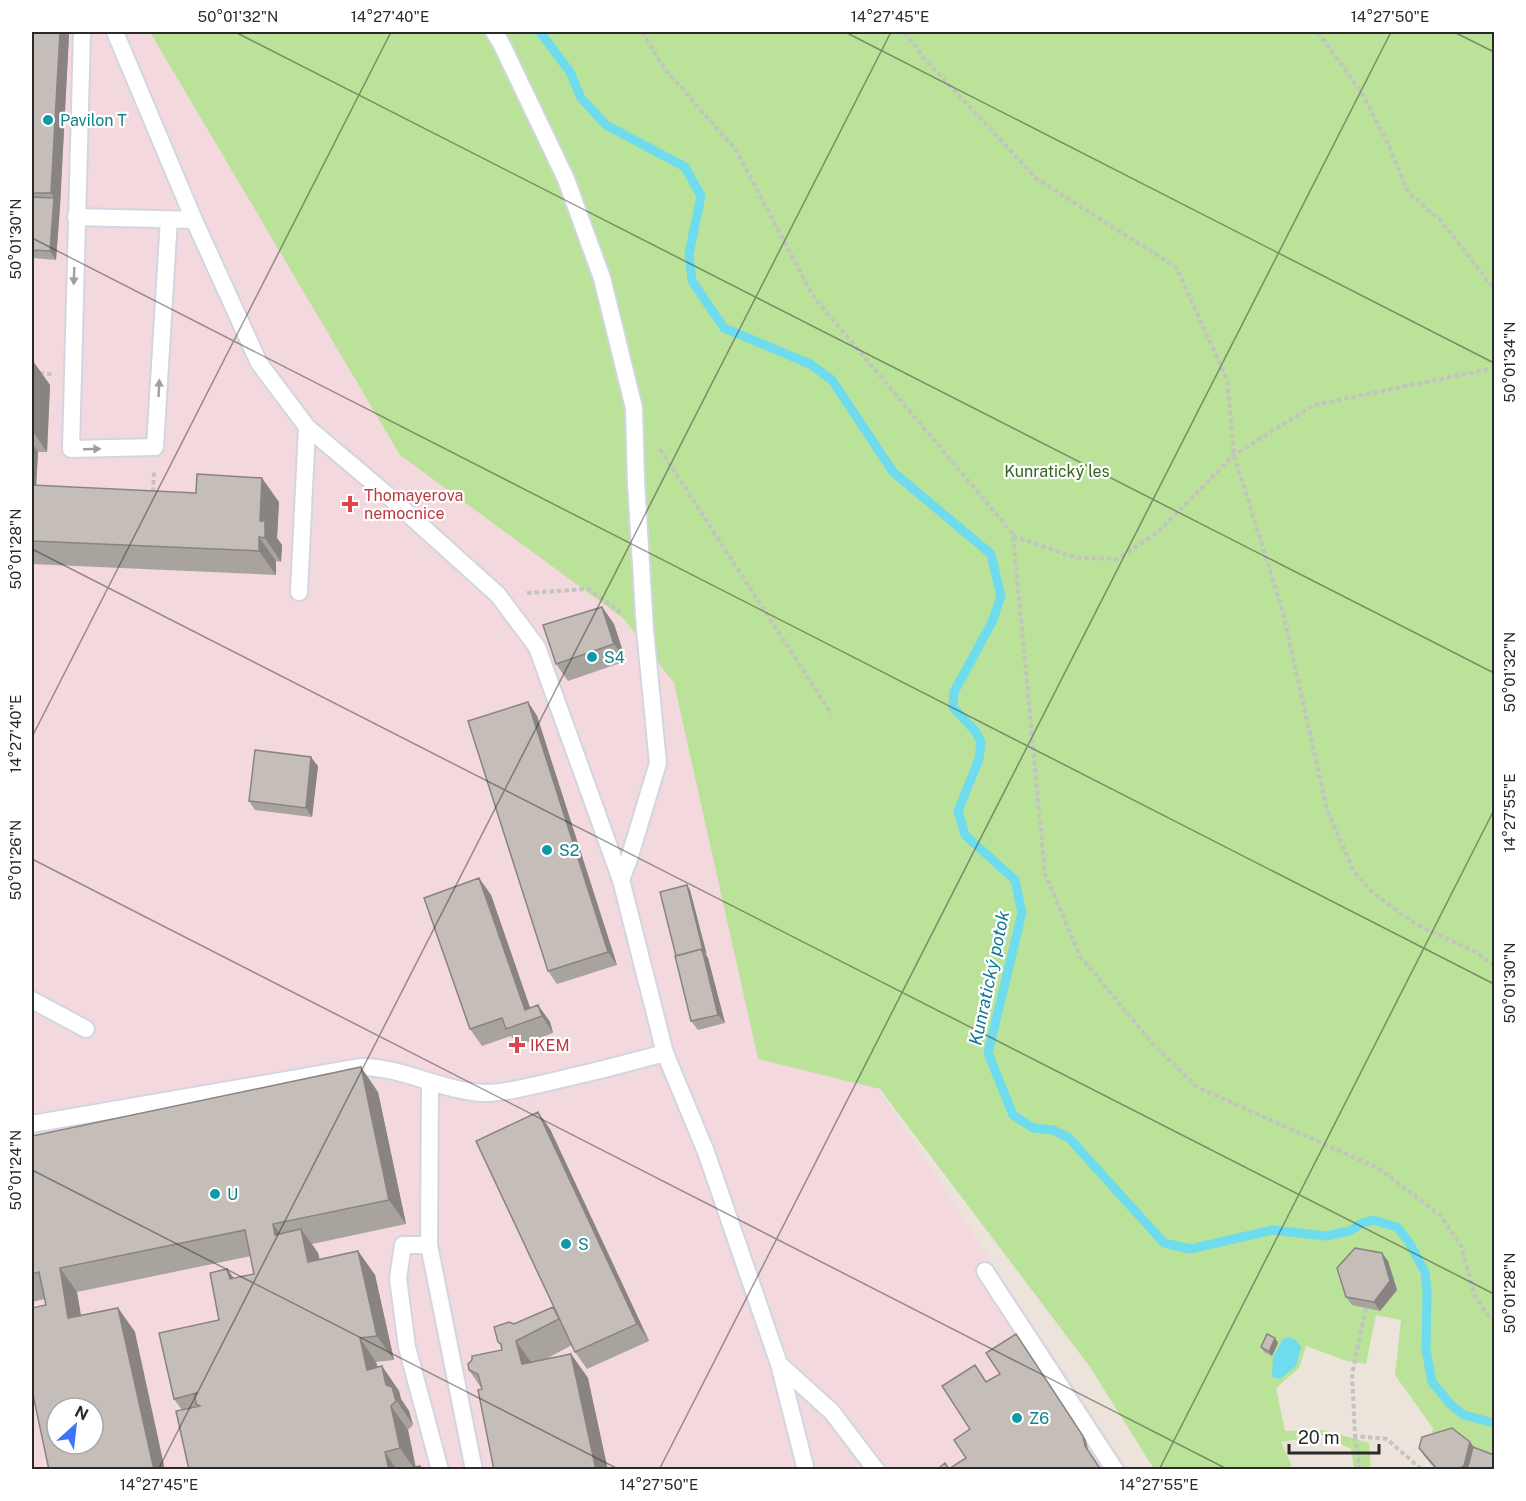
<svg xmlns="http://www.w3.org/2000/svg" width="1526" height="1501" font-family="'Public Sans',sans-serif">
<rect width="100%" height="100%" fill="#ece3db"/>
<path fill="#f3d8dd" fill-rule="evenodd" d="M32,32H501L863,1066L1128,1469H32ZM57,1408H93V1444H57Z"/>
<path fill="#bae298" d="M150,32H1494V1458L1428,1446L1433,1428L1395,1375L1401,1320L1376,1315L1366,1364L1347,1361L1306,1346L1299,1368L1276,1388L1285,1431L1324,1430L1369,1443L1371,1469H1354L1351,1449L1322,1435L1281,1442L1293,1469H1154L1090,1367L880,1089L758,1059L674,683L624,619L400,455Z"/>
<path fill="#6edbee" d="M1288,1337L1296,1340L1301,1347L1296,1366L1280,1379L1272,1377L1273,1358L1282,1340Z"/>
<g fill="none" stroke-linecap="round" stroke-linejoin="round">
<path stroke="#6edbee" stroke-width="9" d="M540,32L570,72L581,98L606,125L685,167L701,196L689,254L692,281L724,328L810,364L832,380L893,472L991,554L1001,596L992,622L954,692L953,707L975,731L981,742L979,759L958,811L965,835L1015,880L1022,913L988,1053L1013,1115L1033,1128L1053,1130L1069,1138L1164,1243L1190,1249L1273,1230L1325,1236L1350,1231L1362,1223L1373,1220L1397,1227L1409,1242L1425,1272L1427,1292L1426,1350L1432,1382L1451,1405L1464,1415L1490,1422L1494,1421"/>
<defs>
<path id="service" d="M82,32L71,449L155,447L169,219
M115,32L194,220L259,363L307,427L385,493L498,595L537,647L621,880L665,1053L706,1152L779,1364L806,1470
M494,32L501,43L566,179L602,278L634,408L636,482L645,630L658,763L629,859L621,880
M76,217L194,220
M299,592L307,427
M32,1000L86,1029
M430,1082L429,1245L474,1470
M32,1124L361,1067C404,1067 443,1092 486,1093C506,1093 526,1087 545,1083C585,1074 625,1064 665,1053
M429,1245H403L398,1278L407,1347L440,1470
M985,1271L1115,1470
M780,1365L832,1412L876,1470"/>
</defs>
<use href="#service" stroke="#d1d6e2" stroke-width="20"/>
<path stroke="#c3c3c3" stroke-width="4" stroke-dasharray="4.5 3" stroke-linecap="butt" d="M642,32L664,68L736,150L813,296L1013,534L1045,874L1080,956L1151,1042L1197,1087L1380,1169L1441,1216L1461,1246L1475,1296L1487,1314L1494,1321
M905,32L923,57L1037,179L1176,267L1227,379L1234,455L1282,609L1327,810L1354,872L1373,893L1417,925L1476,952L1494,966
M1318,32L1362,93L1387,142L1408,192L1442,222L1494,289
M32,373L52,374
M660,449L832,715
M153,492L154,470
M1013,536L1077,558L1117,559L1158,532L1234,455L1314,405L1494,368
M527,593L589,589L620,612
M1366,1308L1352,1374L1355,1436L1387,1439L1422,1470
M1355,1436L1360,1470"/>
<use href="#service" stroke="#fff" stroke-width="16"/>
</g>
<path fill="#a9a39e" d="M32,32L69,35L60,206L56,260L33,258L32,257Z
M32,361L50,385L47,452H38L36,485L279,502L277,538L282,545L281,562L276,561V575L32,564Z
M602,607L614,624L626,661L568,681L556,664Z
M528,702L537,716L617,965L557,984L548,971Z
M318,766L312,817L255,810L249,801Z
M479,878L491,895L530,1008L538,1005L550,1022L553,1033L518,1046L511,1036L482,1046L470,1029Z
M687,885L690,890L706,955L708,958L725,1023L698,1030L691,1021L676,956Z
M378,1092L406,1224L312,1244L318,1253L320,1259L358,1251L375,1275L394,1360L376,1362L378,1367L382,1366L399,1391L401,1399L409,1411L413,1425L408,1430L416,1467L423,1470H189L182,1410L174,1399L219,1320L227,1269L234,1278L254,1274L251,1256L77,1292L81,1315L118,1308L135,1332L46,1305L45,1299L32,1302V1136Z
M550,1129L649,1341L587,1369L575,1352L572,1345L544,1360L571,1354L588,1378L482,1389L469,1370L502,1350V1348L498,1342L514,1324L553,1307L557,1313Z
M1382,1253L1388,1261L1397,1290L1380,1311L1352,1305L1346,1297Z
M1275,1338L1278,1343L1272,1356L1264,1352L1261,1347Z
M1470,1442L1494,1470H1436L1425,1457L1419,1448Z"/>
<path fill="#898481" d="M60,32H67L69,35L60,206L56,260L50,251L54,198L51,193Z
M33,361L50,385L47,452L32,430Z
M32,443L38,452L35,508L32,503Z
M262,478L279,502L277,538L282,545L281,562L265,538L260,521Z
M259,537L276,561V575L259,551Z
M602,607L614,624L626,661L614,644Z
M528,702L537,716L617,965L608,952Z
M311,757L318,766L312,817L306,808Z
M479,878L491,895L534,1019L525,1010Z
M687,885L690,890L707,955L703,950Z
M702,949L708,958L725,1023L718,1015Z
M538,1005L550,1022L553,1033L542,1016Z
M361,1067L378,1092L406,1224L389,1200Z
M538,1112L550,1129L649,1341L637,1324Z
M273,1224L290,1248L275,1235Z
M301,1229L318,1253L325,1286L308,1262Z
M358,1251L375,1275L394,1360L377,1336Z
M1382,1253L1388,1261L1397,1290L1380,1311L1374,1302Z
M60,1268L77,1292L85,1342L68,1318Z
M227,1269L244,1293L230,1279Z
M118,1308L135,1332L165,1470H154Z
M1016,1334L1086,1440L1088,1450L1085,1446Z
M360,1338L376,1362L383,1394L367,1370Z
M1275,1338L1278,1343L1272,1356L1269,1352Z
M516,1341L533,1365L522,1364Z
M571,1354L588,1378L608,1470H596Z
M382,1366L399,1391L401,1399L409,1411L413,1425L386,1385Z
M391,1406L408,1430L416,1470H415L400,1448Z
M1470,1442L1476,1451L1471,1470H1466L1464,1466Z
M385,1452L397,1470H389Z"/>
<path fill="#c4bdb8" stroke="#898481" stroke-width="1.5" fill-rule="evenodd" d="M32,32H60L51,193H32Z
M32,197L54,198L50,251L32,250Z
M32,361H33L32,402Z
M197,474L262,478L260,521H265V538L259,537V551L32,541V485L196,493Z
M602,607L614,644L556,664L543,625Z
M528,702L608,952L548,971L468,721Z
M255,750L311,757L306,808L249,801Z
M479,878L525,1010L538,1005L542,1016L506,1029L502,1018L470,1029L424,898Z
M687,885L703,950L702,951V949L676,956L660,892Z
M702,949L718,1015L691,1021L675,956Z
M361,1067L389,1200L273,1224L275,1235L301,1229L308,1262L358,1251L377,1336L360,1338L367,1370L382,1366L386,1385L392,1387L396,1401L391,1406L400,1448L385,1452L389,1470H189L176,1411L200,1406L196,1404L195,1397L197,1393L174,1399L159,1333L219,1320L210,1273L227,1269L230,1279L254,1274L245,1230L60,1268L68,1318L118,1308L154,1470H49L32,1390V1308L46,1305L39,1272L32,1274V1136ZM57,1408H93V1444H57Z
M538,1112L637,1324L575,1352L476,1141Z
M1355,1248L1382,1253L1390,1281L1374,1302L1346,1297L1337,1268Z
M553,1307L559,1319L516,1341L522,1364L571,1354L596,1470H494L478,1390L482,1389L478,1374L469,1370L468,1364L472,1360V1356L502,1350L501,1344L498,1342L494,1327L509,1322L514,1324Z
M1016,1334L1083,1436L1085,1446L1101,1470H936L945,1463L949,1469L966,1458L954,1440L970,1429L942,1386L975,1365L986,1382L1000,1374L986,1353Z
M1267,1334L1275,1338L1269,1352L1261,1347Z
M1452,1428L1470,1442L1464,1466L1456,1470H1438L1419,1448L1422,1437Z
M1473,1447L1494,1455V1470H1467Z
M420,1466L421,1470H402Z"/>
<defs><path id="oneway-solid" d="M-6-.8H1V-3.2L6.5 0L1 3.2V.8H-6Z" transform="scale(1.5)"/></defs>
<g fill="#9f9f9f">
<use href="#oneway-solid" transform="translate(74 276) rotate(92)"/>
<use href="#oneway-solid" transform="translate(159 388) rotate(-87)"/>
<use href="#oneway-solid" transform="translate(92 449) rotate(-2)"/>
</g>
<path fill="none" stroke="#292929" stroke-width="1.5" stroke-opacity="0.45" d="M235,32L1494,673M845,32L1494,363M1454,32L1494,52M32,238L1494,984M32,549L1494,1294M32,737L391,32M32,859L1229,1470M32,1170L620,1470M158,1470L891,32M659,1470L1391,32M1159,1470L1494,810"/>
<g fill="#0f9aa8" stroke="#fff" stroke-width="2">
<circle cx="48" cy="120" r="6"/>
<circle cx="592" cy="657" r="6"/>
<circle cx="547" cy="850" r="6"/>
<circle cx="215" cy="1194" r="6"/>
<circle cx="566" cy="1244" r="6"/>
<circle cx="1017" cy="1418" r="6"/>
</g>
<g fill="#e0444e" stroke="#fff" stroke-width="2">
<path d="M347 495h6v6h6v6h-6v6h-6v-6h-6v-6h6z"/>
<path d="M514 1036h6v6h6v6h-6v6h-6v-6h-6v-6h6z"/>
</g>
<g text-anchor="middle" dominant-baseline="central" stroke-width="4.5" stroke-linejoin="round" paint-order="stroke">
<g font-size="16" fill="#0d838f" stroke="#fff" text-anchor="start">
<text x="60" y="120">Pavilon T</text>
<text x="604" y="657">S4</text>
<text x="559" y="850">S2</text>
<text x="227" y="1194">U</text>
<text x="578" y="1244">S</text>
<text x="1029" y="1418">Z6</text>
</g>
<g font-size="16" fill="#33661a" stroke="#fff">
<text x="1057" y="471">Kunratický les</text>
</g>
<g font-size="16" fill="#be3a42" stroke="#fff" text-anchor="start">
<text x="364" y="495">Thomayerova<tspan x="364" dy="18">nemocnice</tspan></text>
<text x="530" y="1045">IKEM</text>
</g>
<g font-size="18" font-style="italic" fill="#0e7a99" stroke="#fff">
<text transform="translate(989 978) rotate(-78)">Kunratický potok</text>
</g>
</g>
<rect width="1526" height="1501" fill="none" stroke="#ffffff" stroke-width="66"/>
<g transform="translate(75 1426) rotate(27)"><circle r="28" fill="#ffffff" stroke="#a9a9a9" stroke-width="1.5"/>
<path d="M0-4.5L10 22L0 15L-10 22Z" fill="#3b75f9"/>
<text y="-9" font-size="16" font-weight="bold" text-anchor="middle" fill="#292929">N</text>
</g>
<path d="M1289 1444v9h90v-9" fill="none" stroke="#292929" stroke-width="3"/>
<text x="1298" y="1444" font-size="18" fill="#292929" stroke="#ffffff" stroke-width="4.5" paint-order="stroke">20 m</text>
<rect x="33" y="33" width="1460" height="1435" fill="none" stroke="#292929" stroke-width="2"/>
<g font-size="15" text-anchor="middle" fill="#292929">
<text x="238" y="22">50°01'32"N</text>
<text x="390" y="22">14°27'40"E</text>
<text x="890" y="22">14°27'45"E</text>
<text x="1390" y="22">14°27'50"E</text>
<text transform="translate(16 239) rotate(-90)" y="5">50°01'30"N</text>
<text transform="translate(1510 362) rotate(-90)" y="5">50°01'34"N</text>
<text transform="translate(16 549) rotate(-90)" y="5">50°01'28"N</text>
<text transform="translate(1510 672) rotate(-90)" y="5">50°01'32"N</text>
<text transform="translate(16 734) rotate(-90)" y="5">14°27'40"E</text>
<text transform="translate(1510 813) rotate(-90)" y="5">14°27'55"E</text>
<text transform="translate(16 860) rotate(-90)" y="5">50°01'26"N</text>
<text transform="translate(1510 983) rotate(-90)" y="5">50°01'30"N</text>
<text transform="translate(16 1170) rotate(-90)" y="5">50°01'24"N</text>
<text transform="translate(1510 1293) rotate(-90)" y="5">50°01'28"N</text>
<text x="159" y="1490">14°27'45"E</text>
<text x="659" y="1490">14°27'50"E</text>
<text x="1159" y="1490">14°27'55"E</text>
</g>
</svg>
